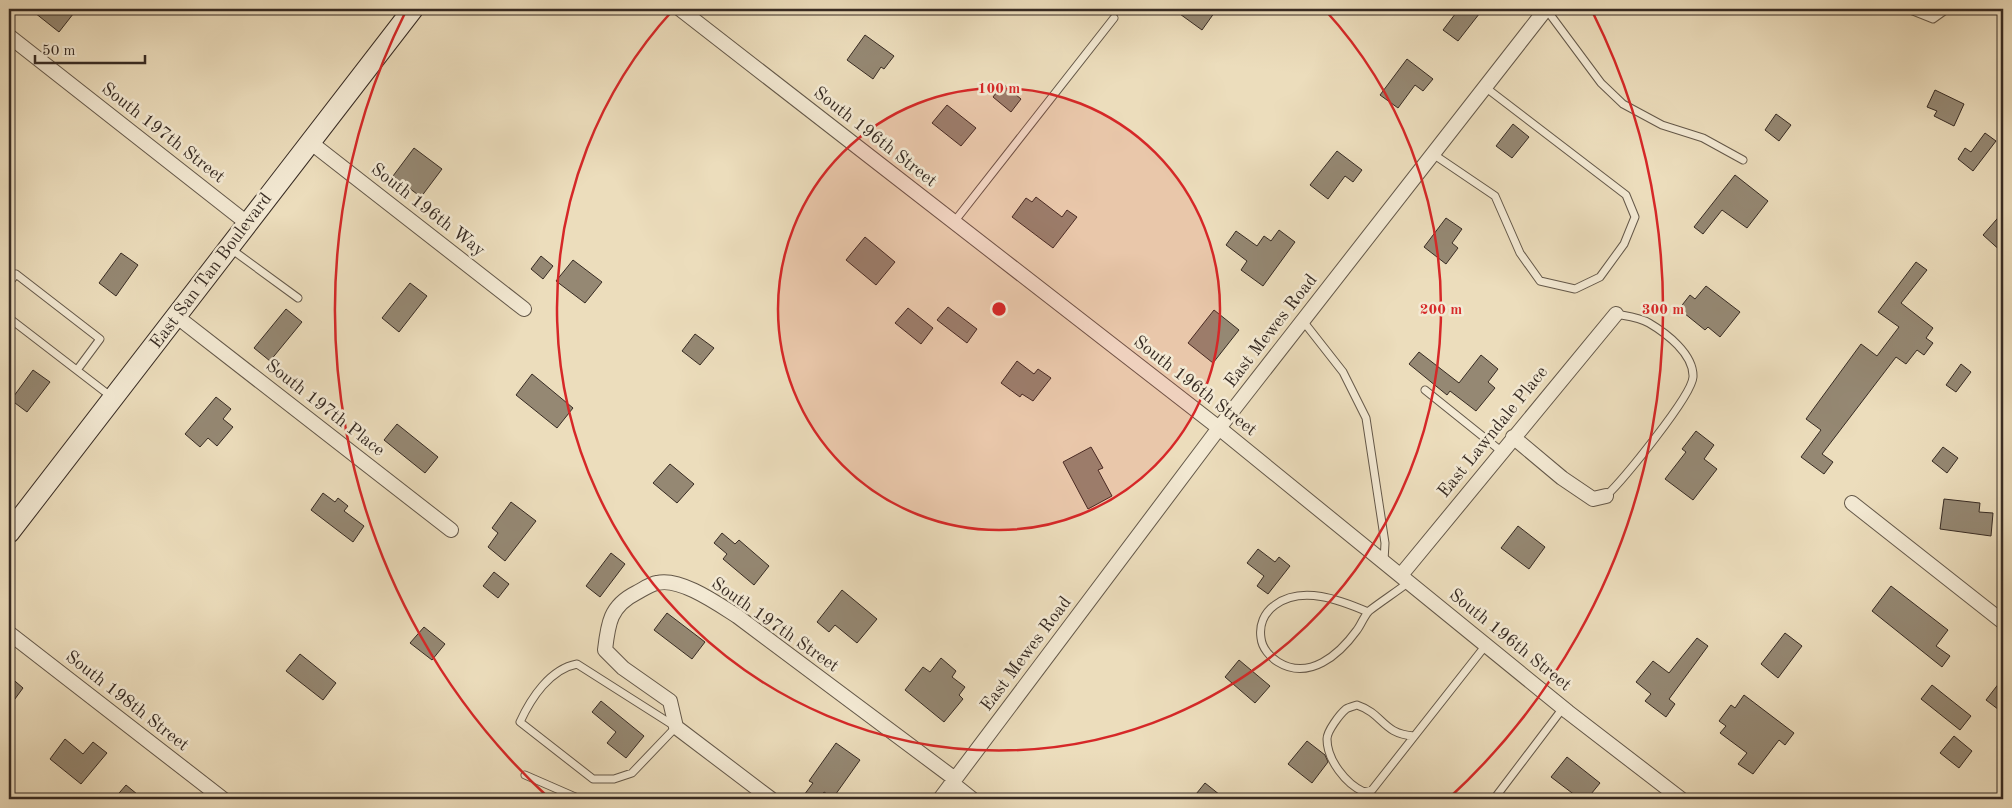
<svg xmlns="http://www.w3.org/2000/svg" width="2012" height="808" font-family="'Old Standard TT',serif">
<rect width="100%" height="100%" fill="#ecddbc"/>
<filter id="stains"><feTurbulence type="fractalNoise" baseFrequency=".004" numOctaves="4"/><feColorMatrix values="0 0 0 0 .2 0 0 0 0 .09 0 0 0 0 .02 0 0 0 .5 -.17"/></filter>
<radialGradient id="worn" r=".72"><stop offset=".6" stop-color="#630" stop-opacity="0"/><stop offset="1" stop-color="#630" stop-opacity=".3"/></radialGradient>
<path fill="#958873" stroke="#372b23" d="M30,9H77L59,32Z
M1173,9H1217L1202,30Z
M1459,9H1483L1458,41L1443,30Z
M865,35L894,56L884,69L881,67L873,79L847,60Z
M1407,59L1433,79L1423,91L1415,85L1398,108L1380,95Z
M1003,84L1021,99L1011,112L993,97Z
M1935,90L1964,104L1954,126L1934,116L1937,111L1927,107Z
M947,105L976,128L961,146L932,123Z
M1776,114L1791,125L1779,141L1765,130Z
M1513,124L1529,137L1512,158L1496,146Z
M1985,133L1996,141L1973,171L1958,159L1965,148L1971,152Z
M414,148L442,169L421,197L393,176Z
M1337,151L1362,170L1353,182L1345,176L1328,199L1310,185Z
M1735,175L1768,201L1747,228L1722,210L1703,234L1694,227Z
M1036,197L1062,217L1067,210L1077,217L1053,248L1012,217L1026,198L1032,202Z
M2003,212V253L1983,235Z
M1446,218L1462,229L1452,243L1458,248L1446,264L1424,247Z
M1279,230L1295,242L1263,286L1241,270L1247,261L1226,245L1236,231L1257,246L1264,236L1271,241Z
M865,237L895,262L876,285L846,260Z
M121,253L138,265L116,296L99,283Z
M541,256L553,266L543,279L531,269Z
M573,260L602,282L585,303L556,281Z
M1916,262L1927,270L1901,303L1933,328L1926,338L1933,343L1924,355L1917,350L1906,364L1896,357L1822,454L1833,462L1824,474L1801,457L1821,430L1806,419L1861,344L1877,356L1899,327L1878,312Z
M410,283L427,296L399,332L382,318Z
M1706,286L1740,312L1720,337L1708,327L1705,330L1679,309L1690,295L1695,299Z
M948,307L977,329L967,343L937,320Z
M908,308L933,328L921,344L895,323Z
M286,309L302,322L270,361L254,348Z
M1214,310L1239,330L1213,363L1188,343Z
M695,334L714,348L700,365L682,351Z
M1419,352L1459,383L1481,355L1498,369L1488,382L1495,388L1476,411L1450,391L1447,395L1409,364Z
M1017,361L1034,374L1038,369L1051,378L1033,401L1022,394L1020,397L1001,383Z
M1961,364L1971,372L1956,392L1946,385Z
M33,370L50,382L27,412L11,400Z
M532,374L573,408L557,428L516,395Z
M216,397L231,409L223,419L233,427L217,446L208,438L200,447L185,434Z
M397,424L438,457L425,473L384,440Z
M1696,431L1714,445L1704,459L1717,469L1693,500L1665,479L1686,452L1682,449Z
M1091,447L1103,468L1098,470L1112,496L1088,509L1063,462Z
M1943,447L1958,458L1947,473L1932,461Z
M670,464L694,484L677,503L653,483Z
M323,493L335,502L338,498L348,506L344,511L364,526L353,542L311,510Z
M1944,499L1980,503L1979,512L1993,513L1991,536L1940,529Z
M511,502L536,521L505,561L488,547L498,533L492,528Z
M1518,526L1545,547L1529,569L1501,548Z
M722,533L735,544L739,540L769,566L754,585L723,559L727,554L714,543Z
M1258,549L1275,562L1279,557L1290,566L1268,594L1257,586L1264,576L1247,563Z
M611,553L625,564L600,597L586,586Z
M494,572L509,584L498,598L483,586Z
M1891,586L1948,630L1936,646L1950,656L1942,667L1872,611Z
M842,590L877,619L857,643L835,625L829,632L817,622Z
M667,613L705,642L692,659L654,630Z
M424,627L445,644L432,660L410,643Z
M1785,633L1802,646L1778,678L1761,664Z
M1697,638L1708,646L1669,699L1675,704L1666,717L1645,701L1651,694L1636,682L1653,661L1669,673Z
M300,654L336,683L323,700L286,671Z
M941,658L956,671L952,677L965,687L959,695L963,699L944,722L905,690L923,667L930,672Z
M1239,660L1270,686L1255,703L1225,677Z
M9,676L23,688L9,707Z
M2003,678V713L1986,700Z
M1932,685L1971,716L1960,730L1921,699Z
M1744,695L1794,733L1785,745L1779,740L1753,774L1738,764L1747,753L1720,733L1726,726L1719,721L1731,705L1735,708Z
M601,701L644,736L626,758L607,743L616,732L592,712Z
M1954,736L1972,751L1959,768L1940,753Z
M65,739L83,754L93,742L107,753L81,784L50,759Z
M1307,741L1325,755L1328,762L1312,783L1288,764Z
M836,743L860,760L833,798L824,792L819,799H801L813,783L809,781Z
M1567,757L1600,783L1587,799H1580L1551,777Z
M1205,783L1225,799H1192Z
M126,785L143,799H114Z"/>
<g fill="none" stroke-linecap="round" stroke-linejoin="round">
<defs>
<path id="lane" d="M1546,9L1601,83L1623,104L1662,125L1703,138L1743,160
M1908,9L1933,19L1947,9
M1433,154L1495,196L1520,253L1540,281L1575,289L1600,277L1624,244L1635,217L1626,195L1485,87
M954,222L1114,18
M231,249L298,298
M9,283L16,274L100,339L77,370
M9,318L113,398
M1303,321L1343,372L1366,418L1385,543L1384,561
M1425,390L1501,451
M1606,496C1622,481 1692,396 1693,377C1694,354 1666,333 1649,323C1639,317 1626,316 1616,314
M1368,612C1340,600 1302,585 1275,605C1264,613 1259,625 1261,638C1262,648 1270,657 1278,662C1309,681 1339,655 1357,630C1361,625 1364,616 1369,611C1382,601 1396,592 1409,582
M577,664L676,727L632,773L614,779H593L520,722C531,698 550,669 577,664Z
M1414,736C1382,734 1384,714 1357,705C1354,706 1349,707 1346,709C1340,714 1327,731 1327,739C1327,760 1346,784 1364,792L1372,790L1486,645
M525,775L580,799
M1494,799L1563,708"/>
<path id="street" d="M680,9L1219,428L1568,712L1681,799
M9,36L247,223
M310,142L524,309
M176,316L451,530
M1513,437L1562,478L1593,499L1606,496
M1852,503L2003,622
M1401,575L1616,314
M9,633L223,799
M952,783L972,799
M771,799L676,727L670,701L623,668L605,650C608,624 610,606 636,593C642,590 650,584 657,583C680,577 718,604 737,616L955,779
M940,799L1219,428L1546,9"/>
<path id="secondary" d="M9,533L413,9"/>
</defs>
<use href="#lane" stroke="#645849" stroke-width="9"/>
<use href="#street" stroke="#645849" stroke-width="16"/>
<use href="#secondary" stroke="#372b23" stroke-width="22"/>
<use href="#lane" stroke="#f3e9d3" stroke-width="7"/>
<use href="#street" stroke="#f3e9d3" stroke-width="14"/>
<use href="#secondary" stroke="#f3e9d3" stroke-width="20"/>
</g>
<circle cx="999" cy="309" r="221" fill="#d62828" fill-opacity=".12"/>
<g fill="none" stroke="#d62828" stroke-width="2.5">
<circle cx="999" cy="309" r="221"/>
<path d="M1325 10A442 442 0 1 1 673 10"/>
<path d="M550 799A664 664 0 0 1 405 13M1593 13A664 664 0 0 1 1448 799"/>
</g>
<g text-anchor="middle" dominant-baseline="central" stroke-width="5" stroke-linejoin="round" paint-order="stroke">
<g font-size="18" fill="#372b23" stroke="#f3e9d3">
<text transform="translate(163 133) rotate(38)">South 197th Street</text>
<text transform="translate(875 137) rotate(38)">South 196th Street</text>
<text transform="translate(428 210) rotate(38)">South 196th Way</text>
<text transform="translate(211 271) rotate(-53)">East San Tan Boulevard</text>
<text transform="translate(1271 331) rotate(-52)">East Mewes Road</text>
<text transform="translate(1195 386) rotate(38)">South 196th Street</text>
<text transform="translate(325 408) rotate(38)">South 197th Place</text>
<text transform="translate(1493 432) rotate(-51)">East Lawndale Place</text>
<text transform="translate(775 625) rotate(35)">South 197th Street</text>
<text transform="translate(1510 640) rotate(39)">South 196th Street</text>
<text transform="translate(1026 654) rotate(-53)">East Mewes Road</text>
<text transform="translate(127 701) rotate(38)">South 198th Street</text>
</g>
</g>
<circle cx="999" cy="309" r="8" fill="#d62828" stroke="#f3e9d3" stroke-width="2.5"/>
<g font-size="15" text-anchor="middle" font-weight="bold" fill="#d62828" stroke="#f3e9d3" stroke-width="5" stroke-linejoin="round" paint-order="stroke">
<text x="999" y="93">100 m</text>
<text x="1441" y="314">200 m</text>
<text x="1663" y="314">300 m</text>
</g>
<rect width="2012" height="808" fill="none" stroke="#ecddbc" stroke-width="30"/>
<rect x="10" y="10" width="1992" height="788" fill="none" stroke="#372b23" stroke-width="2.5"/>
<rect x="15" y="15" width="1982" height="778" fill="none" stroke="#372b23"/>
<path d="M35 55v8h110v-8" fill="none" stroke="#372b23" stroke-width="2.5"/>
<text x="42" y="55" font-size="15" fill="#372b23" stroke="#f3e9d3" stroke-width="4" paint-order="stroke">50 m</text>
<rect width="100%" height="100%" filter="url(#stains)"/>
<rect width="100%" height="100%" fill="url(#worn)"/>
</svg>
